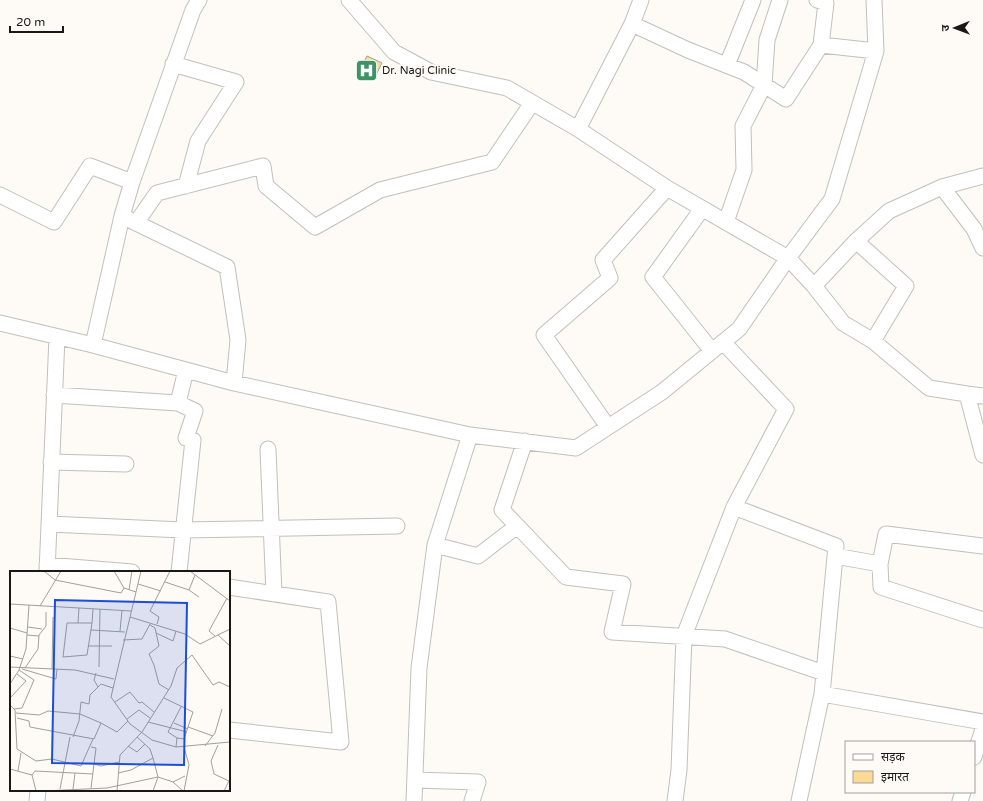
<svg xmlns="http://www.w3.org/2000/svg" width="983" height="801" font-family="'Varela Round','Noto Sans Devanagari',sans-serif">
<rect width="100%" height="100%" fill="#fefaf5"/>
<path fill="#fcda94" stroke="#a19f9b" d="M367,56L382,63L374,79L359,71Z"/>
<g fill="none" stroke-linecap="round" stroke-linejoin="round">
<defs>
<path id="minor" d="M349,0L394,52L431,72L507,88L578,129L667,188L788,258L814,286L843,323L873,341L929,388L967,394L983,396
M817,0L826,3L821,45L876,51
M632,24L688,50L744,72L786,99L821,45
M173,64L236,82L198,141L186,186
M727,65L753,0
M578,129L632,24L641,0
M942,187L974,229L983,248
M0,195L54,222L90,166L132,182
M702,209L653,277L712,351
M128,219L227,267L238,340L234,383
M726,222L744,170L743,126L764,85L767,40L780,0
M136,223L157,193L263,166L266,186L315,227L380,190L492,162L532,103
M856,241L906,286L873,341
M814,286L856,241L889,211L942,187L983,176
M0,323L93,345L234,383L470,435L576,448L662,392L739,329L788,258L832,199L876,51L874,0
M723,342L786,409L734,507L836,546L822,694L799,801
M93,345L122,216L132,182L193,10L199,0
M967,394L983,455
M54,395L178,403
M608,427L544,335L610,278L603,260L667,188
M525,441L502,510L566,577L623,584L612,632L725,639L824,673
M268,449L274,594
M51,462L126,464
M49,524L183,530L397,526
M435,545L478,556L517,526
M835,556L880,564L881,587L983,620
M880,564L886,534L983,546
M47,565L132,572
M47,572L57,337
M179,572L193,440L186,438L195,411L178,403L186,370
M229,587L328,602L341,742L229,730
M822,694L983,722
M974,757L983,729
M415,780L478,782L472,801
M37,801L38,790
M414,801L419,668L435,545L470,435
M675,801L679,770L684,636L734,507
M960,801L963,792"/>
</defs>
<use href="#minor" stroke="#c3bfbb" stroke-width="17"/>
<use href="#minor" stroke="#fff" stroke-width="15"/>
</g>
<defs>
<symbol id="hospital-square" viewBox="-11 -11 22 22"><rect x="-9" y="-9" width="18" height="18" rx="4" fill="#3d9366" stroke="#fefaf5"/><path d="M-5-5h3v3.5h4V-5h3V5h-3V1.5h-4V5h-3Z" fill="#fff"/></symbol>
</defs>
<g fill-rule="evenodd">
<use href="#hospital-square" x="354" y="58" width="25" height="25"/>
</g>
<g text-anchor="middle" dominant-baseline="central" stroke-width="4" stroke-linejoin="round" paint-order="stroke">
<g font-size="11" fill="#191816" stroke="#fefaf5" text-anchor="start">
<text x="382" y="70">Dr. Nagi Clinic</text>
</g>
</g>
<g transform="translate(10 571)">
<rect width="220" height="220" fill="#fefaf5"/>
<path fill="none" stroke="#a2a09c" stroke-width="1" d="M34,0L45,9L111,22L114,17M104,0L114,17L126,21M131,0L101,126L120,153L142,169L166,176L220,171M180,0L220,30M155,11L179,19L189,26M128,13L151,20M119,19L122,0M179,19L185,4M0,33L121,40M30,35L51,0M120,46L175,63L190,73L220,58M68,52L69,37M82,52H57L53,86L77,84L82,52L83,38M147,53L149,46L140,40L160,0M140,54L145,57L149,75L139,83L144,94L149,113L159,119M18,56L32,58M0,57L17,62M81,59L115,61M110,60L112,39M146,62L163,70L166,60M17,64L29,65M208,64L220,75M205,65L199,60L217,27M113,69L132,68L140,53M78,75H102M0,85L13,88M0,96L65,99L104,108M89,96L90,38M15,97L28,78L29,64L36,55V41M12,98L46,108L47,98M42,98L43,46M86,102L84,109L88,116M0,113L9,99L16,78L19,34M0,127L16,110L7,103M154,127L183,141L174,168L167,167L166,176M105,131L120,121L129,132L132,131L144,141M0,134L5,139L7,178L26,190L42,188L71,195L83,168M4,138L12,137L24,109L9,99M6,142L29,144L38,140L70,143L91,152M7,147L19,150L20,156L84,168L91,152L107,161L118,150M117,148L129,139L140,147M138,151L177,161M164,152L178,158M178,156L203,165M63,166L69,150L71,131L79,133L80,124L91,113L103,117M127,166L140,178L143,187L148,206L143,220M167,167L158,161L171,136M208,174L201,190L204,203L219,210L214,220M118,175L127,181L135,173M195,175L205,162L212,138M84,193L91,195L109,191M0,198L22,204L25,200L83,203M8,200L11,182M108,202L121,199L143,187M22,204L26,220M163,211L175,205M81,217L86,177L81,176M50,218L60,166M63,218L65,202M33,220L97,217L148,206L163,211L173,220M107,220L110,184L132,161L161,115L167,97L182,84L203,114L209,111L220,116M174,220L179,194L174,176"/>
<path fill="#1d4ed8" fill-opacity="0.15" stroke="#1d4ed8" stroke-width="2" d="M45,29L177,32L174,194L42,192Z"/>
<rect width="220" height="220" fill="none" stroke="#191816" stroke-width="2"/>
</g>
<rect x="845" y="741" width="130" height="52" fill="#fefaf5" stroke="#a2a09c"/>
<rect x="853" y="754" width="20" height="6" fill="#ffffff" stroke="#a2a09c"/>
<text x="881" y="761" font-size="12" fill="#191816">सड़क</text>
<rect x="853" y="771" width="20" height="12" fill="#fcda94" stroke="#a2a09c"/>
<text x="881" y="781" font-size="12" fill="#191816">इमारत</text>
<g transform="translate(955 28) rotate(269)" stroke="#fefaf5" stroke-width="3" paint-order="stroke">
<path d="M0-3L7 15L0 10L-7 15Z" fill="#191816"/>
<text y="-6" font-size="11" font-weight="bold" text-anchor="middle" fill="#191816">उ</text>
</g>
<path d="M10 26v6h53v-6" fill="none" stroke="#191816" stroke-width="2"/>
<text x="16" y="26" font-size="12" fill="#191816" stroke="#fefaf5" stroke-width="3" paint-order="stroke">20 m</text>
</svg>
